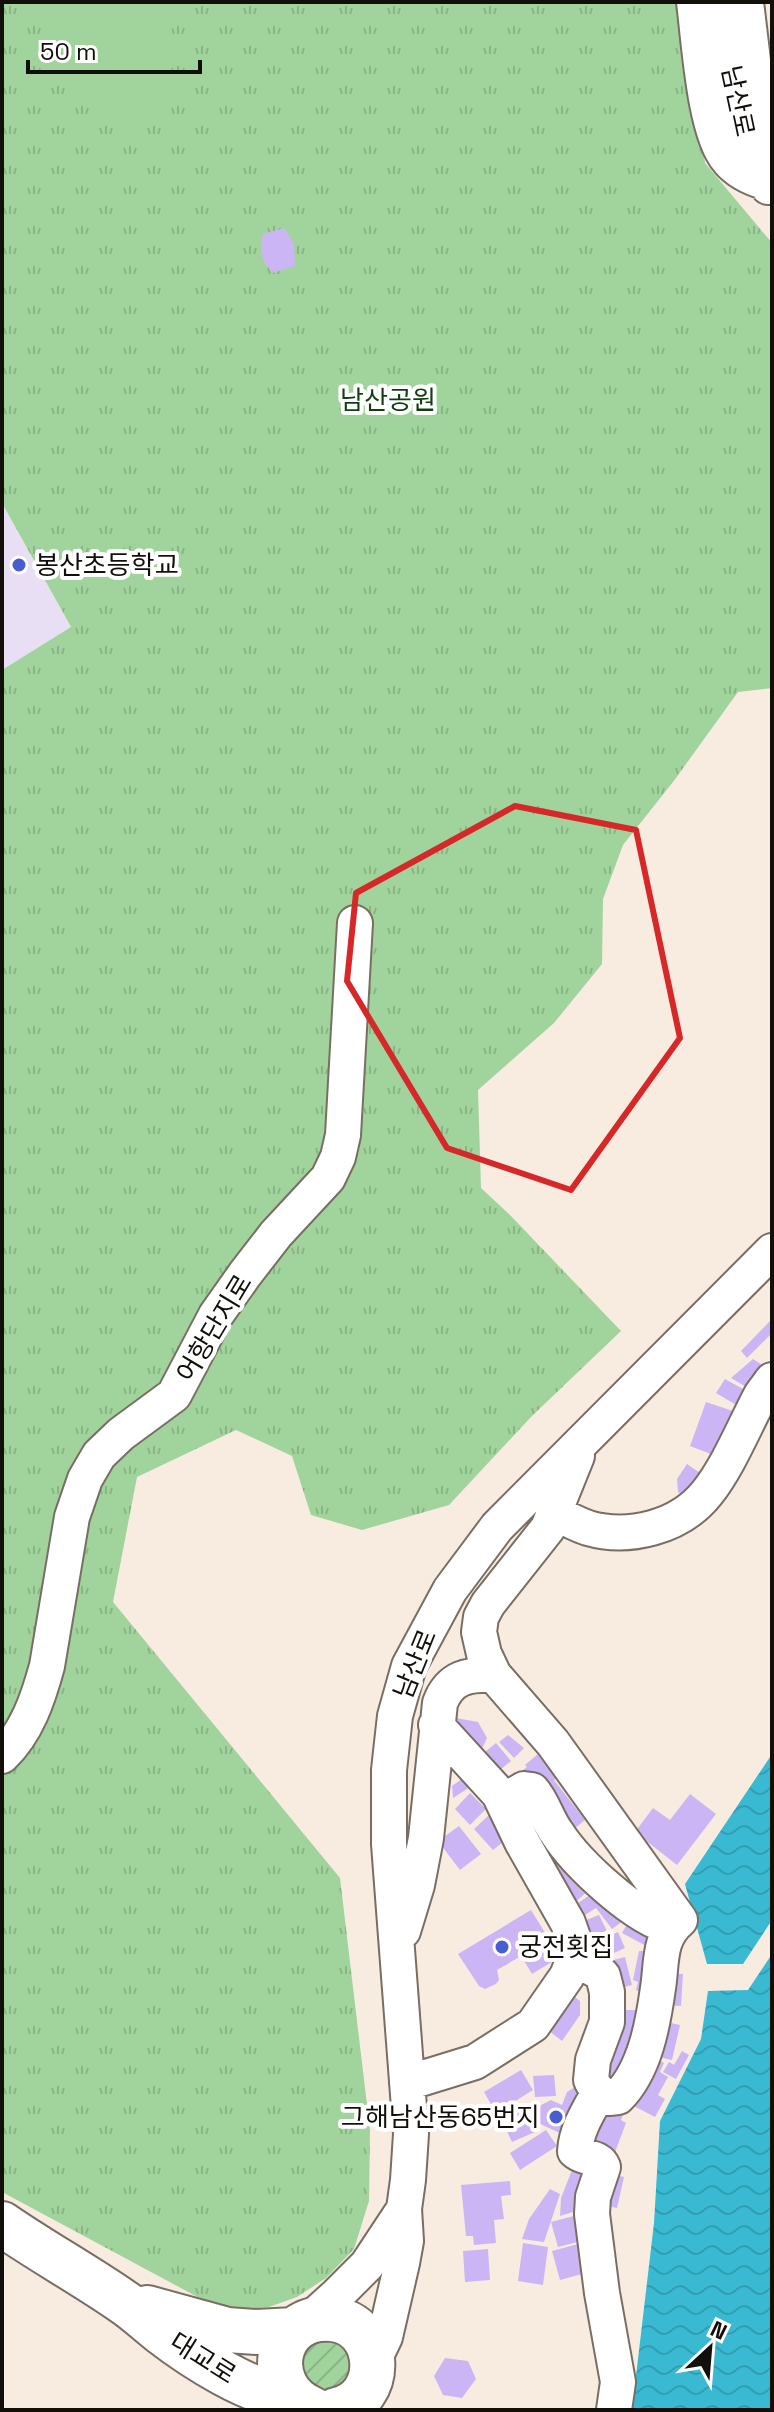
<svg xmlns="http://www.w3.org/2000/svg" width="774" height="2412" font-family="'Space Grotesk','Noto Sans KR',sans-serif">
<defs>
<pattern id="park-tufts" width="24" height="20" patternUnits="userSpaceOnUse" patternTransform="scale(2)"><rect width="24" height="20" fill="#a0d49c"/><path d="M3 7l-1-3M5 7V3M7 7l1-3M15 17l-1-3M17 17v-4M19 17l1-3" fill="none" stroke="#89b585"/></pattern>
<pattern id="garden-furrows" width="10" height="10" patternUnits="userSpaceOnUse" patternTransform="scale(2)"><rect width="10" height="10" fill="#a0d49c"/><path d="M-1 1l2-2M0 10L10 0M9 11l2-2" fill="none" stroke="#89b585"/></pattern>
<pattern id="water-waves" width="16" height="10" patternUnits="userSpaceOnUse" patternTransform="scale(2)"><rect width="16" height="10" fill="#39b9d2"/><path d="M0 5q4-4 8 0t8 0" fill="none" stroke="#319eb3"/></pattern>
</defs>
<rect width="100%" height="100%" fill="#f8ece0"/>
<path fill="#e9dff4" d="M2,503L71,628L2,670Z"/>
<path fill="url(#park-tufts)" d="M2,2H683L705,163L772,243V688L738,692L673,782L623,845L603,899L602,964L554,1023L478,1090L481,1188L510,1215L621,1331L532,1416L449,1505L362,1530L311,1515L292,1456L236,1430L137,1477L113,1602L340,1878L370,2130L369,2201L354,2249L326,2278L297,2297L269,2307L241,2310L205,2301L2,2192V670L71,627L2,503Z"/>
<path fill="url(#garden-furrows)" d="M321,2333L357,2353L343,2393H311L294,2360Z"/>
<path fill="#a0d49c" d="M42,2H169C179,50 162,84 147,129C97,104 53,58 42,2Z"/>
<path fill="url(#water-waves)" d="M772,1754V1920L743,1964H707L685,1884Z
M772,1954V2410H632L654,2223L660,2121L701,2039L708,1991L748,1990Z"/>
<path fill="#ccb5f5" d="M284,228L294,244L295,266L273,273L265,264L262,255L261,245L263,234Z
M772,1319V1333L747,1358L741,1351Z
M753,1359L767,1368L753,1391L731,1378Z
M725,1379L752,1394L743,1409L716,1393Z
M706,1402L736,1412L731,1426L727,1425L716,1456L690,1446Z
M687,1464L709,1479L687,1499L678,1492L677,1479Z
M456,1718L478,1722L487,1738L480,1753L452,1730L460,1725Z
M508,1735L524,1748L514,1758L499,1742Z
M496,1743L511,1761L489,1779L474,1761Z
M538,1754L557,1778L554,1780L585,1820L569,1833L520,1772L527,1767L525,1765Z
M473,1771L470,1787L453,1798L452,1786Z
M470,1793L486,1809L470,1825L455,1809Z
M690,1794L716,1814L677,1865L635,1832L653,1808L670,1820Z
M501,1804L514,1833L493,1850L474,1829Z
M459,1826L481,1854L460,1870L438,1841Z
M563,1849L595,1885L573,1904L544,1865Z
M599,1888L623,1921L612,1929L596,1908L585,1915L577,1904Z
M531,1910L560,1957L532,1974L521,1956L497,1970L499,1980L496,1984L485,1989L479,1986L458,1954Z
M599,1915L607,1931L583,1941L576,1924Z
M634,1920L659,1945L648,1947L622,1933L627,1924Z
M618,1932L625,1948L592,1963L585,1947Z
M639,1951H658L648,1995L636,1990L638,1982L633,1980Z
M625,1957L632,1985L608,1991L602,1963Z
M665,1973L683,1974L681,2006L663,2005Z
M570,1993L580,2001V2015L562,2041L544,2027Z
M614,2010H638L637,2030L624,2058L608,2081L597,2075Z
M657,2020L680,2025L672,2060L649,2055Z
M682,2051L689,2055L676,2079L663,2072L669,2062L674,2065Z
M655,2058L664,2063L660,2072L668,2077L658,2095L665,2099L655,2117L630,2104Z
M521,2070L533,2090L496,2113L484,2092Z
M554,2075L556,2096L535,2097L533,2076Z
M575,2087L586,2092L566,2136L534,2121L541,2105L551,2100L562,2105L567,2092Z
M522,2103L535,2132L512,2142L499,2114Z
M625,2109L621,2120L626,2123L612,2160L580,2147L595,2110Z
M546,2130L557,2146L520,2170L510,2153Z
M576,2160L599,2166L576,2211L560,2216L561,2198Z
M605,2173L624,2177L617,2208L598,2204Z
M510,2181L511,2195L501,2196L504,2219L494,2220L496,2243L474,2245L473,2236H466L461,2185Z
M550,2189L560,2194L544,2242L522,2239L529,2219Z
M589,2212V2239L558,2247L551,2222Z
M593,2240V2271L560,2280L552,2251Z
M523,2243L548,2247L543,2285L518,2281Z
M488,2249L490,2280L465,2282L463,2251Z
M445,2358L468,2361L476,2379L462,2398L443,2395L434,2376Z"/>
<g fill="none" stroke-linecap="round" stroke-linejoin="round">
<defs>
<path id="minor" d="M694,2C699,40 704,133 728,160C738,172 751,178 765,182
M721,2L733,101L739,125L768,187
M746,2L757,94L772,137
M554,1512C565,1518 576,1524 588,1528C629,1540 680,1527 707,1493C728,1467 745,1425 761,1395L772,1380
M436,1725L499,1794L522,1842L568,1923L580,1957L586,1965L599,1972L603,1976L607,1992V2022L593,2060L591,2080L596,2089L603,2095L609,2098L618,2097C645,2070 653,2024 658,1988C662,1963 658,1938 680,1920L553,1743L494,1675L484,1654L479,1632L481,1617L488,1604L548,1528L577,1456
M2,1756C27,1732 38,1699 47,1666L72,1517L85,1479L99,1455L121,1434L174,1395L216,1315L245,1274L276,1234L328,1178L338,1157L343,1135L355,923
M504,1801L524,1789L532,1790C543,1802 547,1820 557,1833C577,1864 635,1918 671,1927
M403,1931L417,1885L426,1838L440,1703C450,1677 468,1674 494,1675
M407,2083L475,2062L533,2025L567,1976L577,1951
M599,2092C589,2110 576,2130 575,2151C583,2159 599,2156 603,2167L593,2197L592,2214L602,2293L618,2382L614,2410
M306,2323L337,2295L367,2265L404,2209
M373,2362L385,2337L402,2263L406,2241L404,2209L408,2180L411,2134L389,1844V1770L395,1716L409,1666L450,1590L497,1527L772,1251"/>
<path id="major" d="M2,2224C41,2251 83,2274 122,2301C136,2310 148,2322 161,2332C192,2356 253,2396 292,2397
M147,2308L227,2330L257,2332L294,2330
M312,2409C260,2387 275,2313 332,2319C383,2324 387,2400 336,2410"/>
</defs>
<use href="#minor" stroke="#796e64" stroke-width="38"/>
<use href="#major" stroke="#796e64" stroke-width="48"/>
<use href="#minor" stroke="#fff" stroke-width="34"/>
<use href="#major" stroke="#fff" stroke-width="44"/>
</g>
<path fill="none" stroke="#d62828" stroke-width="6" stroke-linejoin="round" d="M515,806L636,830L680,1038L571,1190L447,1148L347,981L356,893Z"/>
<g fill="#485dd1" stroke="#fff" stroke-width="3">
<circle cx="19" cy="565" r="8"/>
<circle cx="502" cy="1947" r="8"/>
<circle cx="556" cy="2117" r="8"/>
</g>
<g text-anchor="middle" dominant-baseline="central" stroke-width="8" stroke-linejoin="round" paint-order="stroke">
<g font-size="26" fill="#120f0b" stroke="#fff">
<text transform="translate(738 101) rotate(78)">남산로</text>
<text transform="translate(214 1328) rotate(-59)">어항단지로</text>
<text transform="translate(415 1664) rotate(-68)">남산로</text>
<text transform="translate(203 2358) rotate(32)">대교로</text>
</g>
<g font-size="26" fill="#123d11" stroke="#fff">
<text x="388" y="400">남산공원</text>
</g>
<g font-size="26" fill="#120f0b" stroke="#fff" text-anchor="start">
<text x="35" y="565">봉산초등학교</text>
<text x="518" y="1947">궁전횟집</text>
<text x="540" y="2117" text-anchor="end">그해남산동65번지</text>
</g>
</g>
<rect width="774" height="2412" fill="none" stroke="#120f0b" stroke-width="8"/>
<g transform="translate(710 2348) rotate(26)" stroke="#ffffff" stroke-width="6" paint-order="stroke">
<path d="M0-6L14 30L0 20L-14 30Z" fill="#120f0b"/>
<text y="-12" font-size="22" font-weight="bold" text-anchor="middle" fill="#120f0b">N</text>
</g>
<path d="M28 60v12h172v-12" fill="none" stroke="#120f0b" stroke-width="4"/>
<text x="40" y="60" font-size="24" fill="#120f0b" stroke="#ffffff" stroke-width="6" paint-order="stroke">50 m</text>
</svg>
